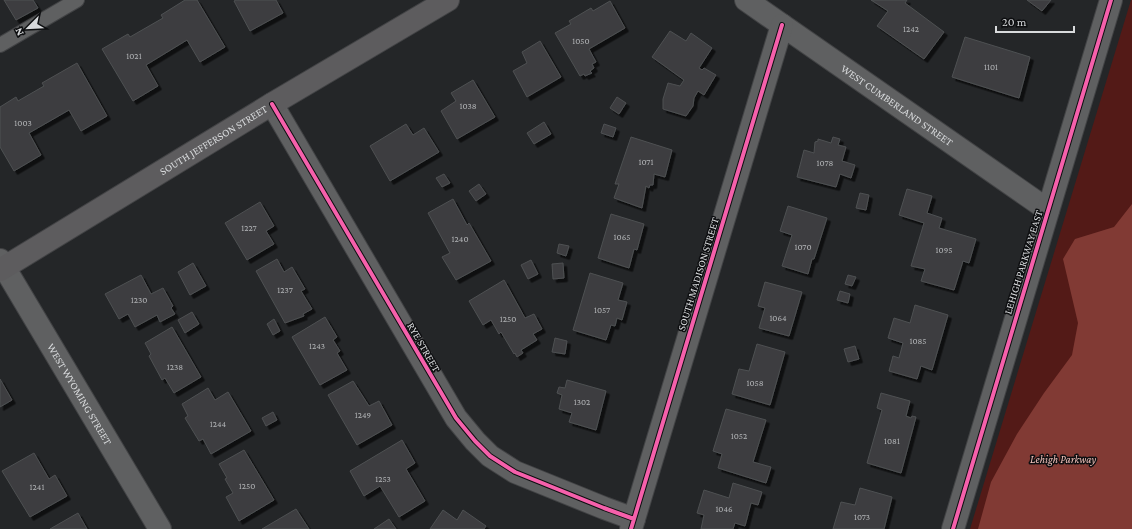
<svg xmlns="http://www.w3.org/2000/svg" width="1132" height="529" font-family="'Crimson Pro',serif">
<defs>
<filter id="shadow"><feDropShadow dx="3.5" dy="3.5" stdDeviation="0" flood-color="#0009"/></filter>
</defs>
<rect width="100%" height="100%" fill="#242628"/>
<path fill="#531a17" d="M1131,0H1132V529H970Z"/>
<path fill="#813a34" d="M1132,204V529H978L991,482L1017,434L1044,393L1072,355L1078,323L1063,259L1075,239L1114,227Z"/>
<path fill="#3c3e40" stroke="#4e5052" filter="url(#shadow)" d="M4,0H33L38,8L16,20Z
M185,0H197L225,47L200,62L187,40L146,65L158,86L133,101L102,49L128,34L130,37L163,18L161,15Z
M236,0H276L283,13L250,31L234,1Z
M871,0H907L905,3L944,32L924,59L877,26L888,11Z
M1027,0H1051L1042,11Z
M610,1L625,28L589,49L596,62L592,64L594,68L590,71L592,73L585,76L584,74L580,76L555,33L571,24L569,21L591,8L593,11Z
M670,31L686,41L691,33L712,48L699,68L702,70L704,68L716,75L704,95L698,91L694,98L693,106L686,116L663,109V99L668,83L680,86L684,80L652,57Z
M965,37L1030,57L1019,98L952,77Z
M540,41L561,77L527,97L513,71L527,63L522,52Z
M77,63L107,116L81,131L69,110L29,133L41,155L14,171L0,147V107L16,97L18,101L44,86L42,83Z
M473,80L495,117L457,139L441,111L456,101L451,93Z
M617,97L626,103L619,114L610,108Z
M544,122L551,134L534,144L527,133Z
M406,124L413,135L424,128L439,152L390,181L370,146Z
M604,124L616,128L613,137L601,133Z
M631,137L672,150L665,177L654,174L653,185H650L649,188L646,186L642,208L614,198L619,184H615Z
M833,137L840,139L838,145L846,147L842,161L855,165L851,178L840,174L836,187L797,177L804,150L814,153L815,142L818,141V139L831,143Z
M444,174L450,183L442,187L436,178Z
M479,184L486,194L476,201L469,191Z
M907,189L932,196L927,213L942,218L939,228L976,239L969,263L963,261L954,290L921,281L925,269L911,266L924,223L899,215Z
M860,193L869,195L866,210L856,208Z
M453,199L467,225L469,223L491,261L456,280L442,257L450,253L428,213Z
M260,202L274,226L266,231L274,244L247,260L225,223Z
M788,206L827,218L814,259H812L808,274L782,266L792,235L780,231Z
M611,214L644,224L637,250L634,249L629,268L598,258Z
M559,244L569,246L566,256L557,253Z
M277,259L284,272L292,267L305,289L301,291L312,309L303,314L304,316L285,323L256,271Z
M531,260L538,274L528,279L521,265Z
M193,263L206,286L190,295L178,272Z
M563,263L564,278L553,279L552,264Z
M590,273L623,283L618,300L627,302L622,320L617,318L615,326L611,325L606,340L573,330Z
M141,275L151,294L163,288L173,306L171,308L175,314L160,322L157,315L135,327L128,314L119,319L105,294Z
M848,275L856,277L852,286L845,284Z
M504,280L525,318L534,314L542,329L533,334L537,340L521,350L523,353L517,357L515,353L514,354L501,332L499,334L491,320L483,325L469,301Z
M765,282L802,292L789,336L759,328L765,308L758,306Z
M840,291L850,294L848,303L837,300Z
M915,305L948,315L932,370L921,366L917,379L889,371L893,356L899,358L903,343L888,338L894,318L910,323Z
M192,312L199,324L185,333L178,320Z
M325,317L337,337L333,340L340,351L337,353L347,370L320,385L292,337Z
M274,319L280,331L273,335L267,324Z
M172,327L201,377L174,393L165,378L162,380L149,356L151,354L145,343Z
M555,338L567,341L565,354L552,352Z
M757,344L785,352L770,405L732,394L739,369L749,371Z
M855,346L859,359L848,362L844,349Z
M0,379L12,400L0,407Z
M567,380L606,391L596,430L569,422L572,413L559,409L562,395L557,393L559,387L565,388Z
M353,381L369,406L379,401L392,425L357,445L328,395Z
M208,388L215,400L228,392L251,431L211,454L203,439L199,441L185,418L188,416L182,404Z
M881,393L910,401L906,416L911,418L912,416L916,417L901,473L867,463L882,410L877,408Z
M726,409L766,420L753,462L771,467L766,483L718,468L722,454L713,451Z
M273,412L277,420L266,426L262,418Z
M402,440L415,463L406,469L425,501L399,517L380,486L364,496L350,471Z
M244,450L274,500L239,521L226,497L233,493L225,479L227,478L219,464Z
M34,453L49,479L55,475L67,496L30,517L2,471Z
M733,483L762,492L758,505L751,503L745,526L735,523L733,529H701L704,515L697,513L704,490L729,498Z
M860,488L892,497L884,529H833L841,502L855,505Z
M296,509L309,529H262Z
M443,510L457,520L463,510L486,526L484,529H430Z
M78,513L87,529H50Z
M389,519L396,529H374Z"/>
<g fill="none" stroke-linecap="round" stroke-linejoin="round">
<defs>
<path id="lane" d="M0,45L77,0"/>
<g id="street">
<path id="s1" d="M746,0L1048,210"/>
<path d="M272,104L456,418L475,441L490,456L515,472L604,508L634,519"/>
<path id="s2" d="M0,260L160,529"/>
<path d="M631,529L782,25"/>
<path d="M953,529L1111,0"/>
</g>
<g id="secondary">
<path id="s3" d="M0,270L272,104L448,0"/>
</g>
</defs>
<use href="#lane" stroke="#424345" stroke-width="16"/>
<use href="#street" stroke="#424345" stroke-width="24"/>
<use href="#secondary" stroke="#424345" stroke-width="24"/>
<use href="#lane" stroke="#5f6061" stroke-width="14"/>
<use href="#street" stroke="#5f6061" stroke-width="22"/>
<use href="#secondary" stroke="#5d5c5e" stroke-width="22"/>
<defs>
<path id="cycleway" d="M272,104L456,418L475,441L490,456L515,472L604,508L634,519
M631,529L782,25
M953,529L1111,0"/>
</defs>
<use href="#cycleway" stroke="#0d0e10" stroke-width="6"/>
<use href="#cycleway" stroke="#f560ab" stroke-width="4"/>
</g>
<g text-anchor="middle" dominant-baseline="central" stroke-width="3" stroke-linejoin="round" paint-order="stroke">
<g font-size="9" fill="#b1b3b5">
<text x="911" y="29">1242</text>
<text x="581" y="41">1050</text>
<text x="134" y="56">1021</text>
<text x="991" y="67">1101</text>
<text x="468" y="106">1038</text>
<text x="23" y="123">1003</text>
<text x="646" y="162">1071</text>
<text x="825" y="163">1078</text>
<text x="249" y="228">1227</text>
<text x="622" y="237">1065</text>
<text x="460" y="239">1240</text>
<text x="803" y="247">1070</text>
<text x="944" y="250">1095</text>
<text x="285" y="290">1237</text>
<text x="139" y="300">1230</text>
<text x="602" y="310">1057</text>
<text x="778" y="318">1064</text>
<text x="508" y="319">1250</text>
<text x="918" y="341">1085</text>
<text x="317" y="346">1243</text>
<text x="175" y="367">1238</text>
<text x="755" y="383">1058</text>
<text x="582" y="402">1302</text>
<text x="363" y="415">1249</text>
<text x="218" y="424">1244</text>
<text x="739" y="436">1052</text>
<text x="892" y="441">1081</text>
<text x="383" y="479">1253</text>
<text x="247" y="486">1250</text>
<text x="37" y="487">1241</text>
<text x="724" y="509">1046</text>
<text x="862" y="517">1073</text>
</g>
<g font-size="11" fill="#d8dadc" stroke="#0d0e10">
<text stroke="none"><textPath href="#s1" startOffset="184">WEST CUMBERLAND STREET</textPath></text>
<text stroke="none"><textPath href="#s3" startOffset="250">SOUTH JEFFERSON STREET</textPath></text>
<text transform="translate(1023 262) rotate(-73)">LEHIGH PARKWAY EAST</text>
<text transform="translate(698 274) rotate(-73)">SOUTH MADISON STREET</text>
<text transform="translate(424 347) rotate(60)">RYE STREET</text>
<text stroke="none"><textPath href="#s2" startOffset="156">WEST WYOMING STREET</textPath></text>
</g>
<g font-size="11" font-style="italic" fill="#f6c5be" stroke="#0d0e10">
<text x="1063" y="459">Lehigh Parkway</text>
</g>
</g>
<g transform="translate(28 28) rotate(246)" stroke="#0d0e10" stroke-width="3" paint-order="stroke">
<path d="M0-3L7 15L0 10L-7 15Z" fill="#d8dadc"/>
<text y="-6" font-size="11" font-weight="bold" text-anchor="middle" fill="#d8dadc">N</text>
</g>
<path d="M996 26v6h78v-6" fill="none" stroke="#d8dadc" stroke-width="2"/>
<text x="1002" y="26" font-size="12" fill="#d8dadc" stroke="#0d0e10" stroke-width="3" paint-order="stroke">20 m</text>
</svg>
